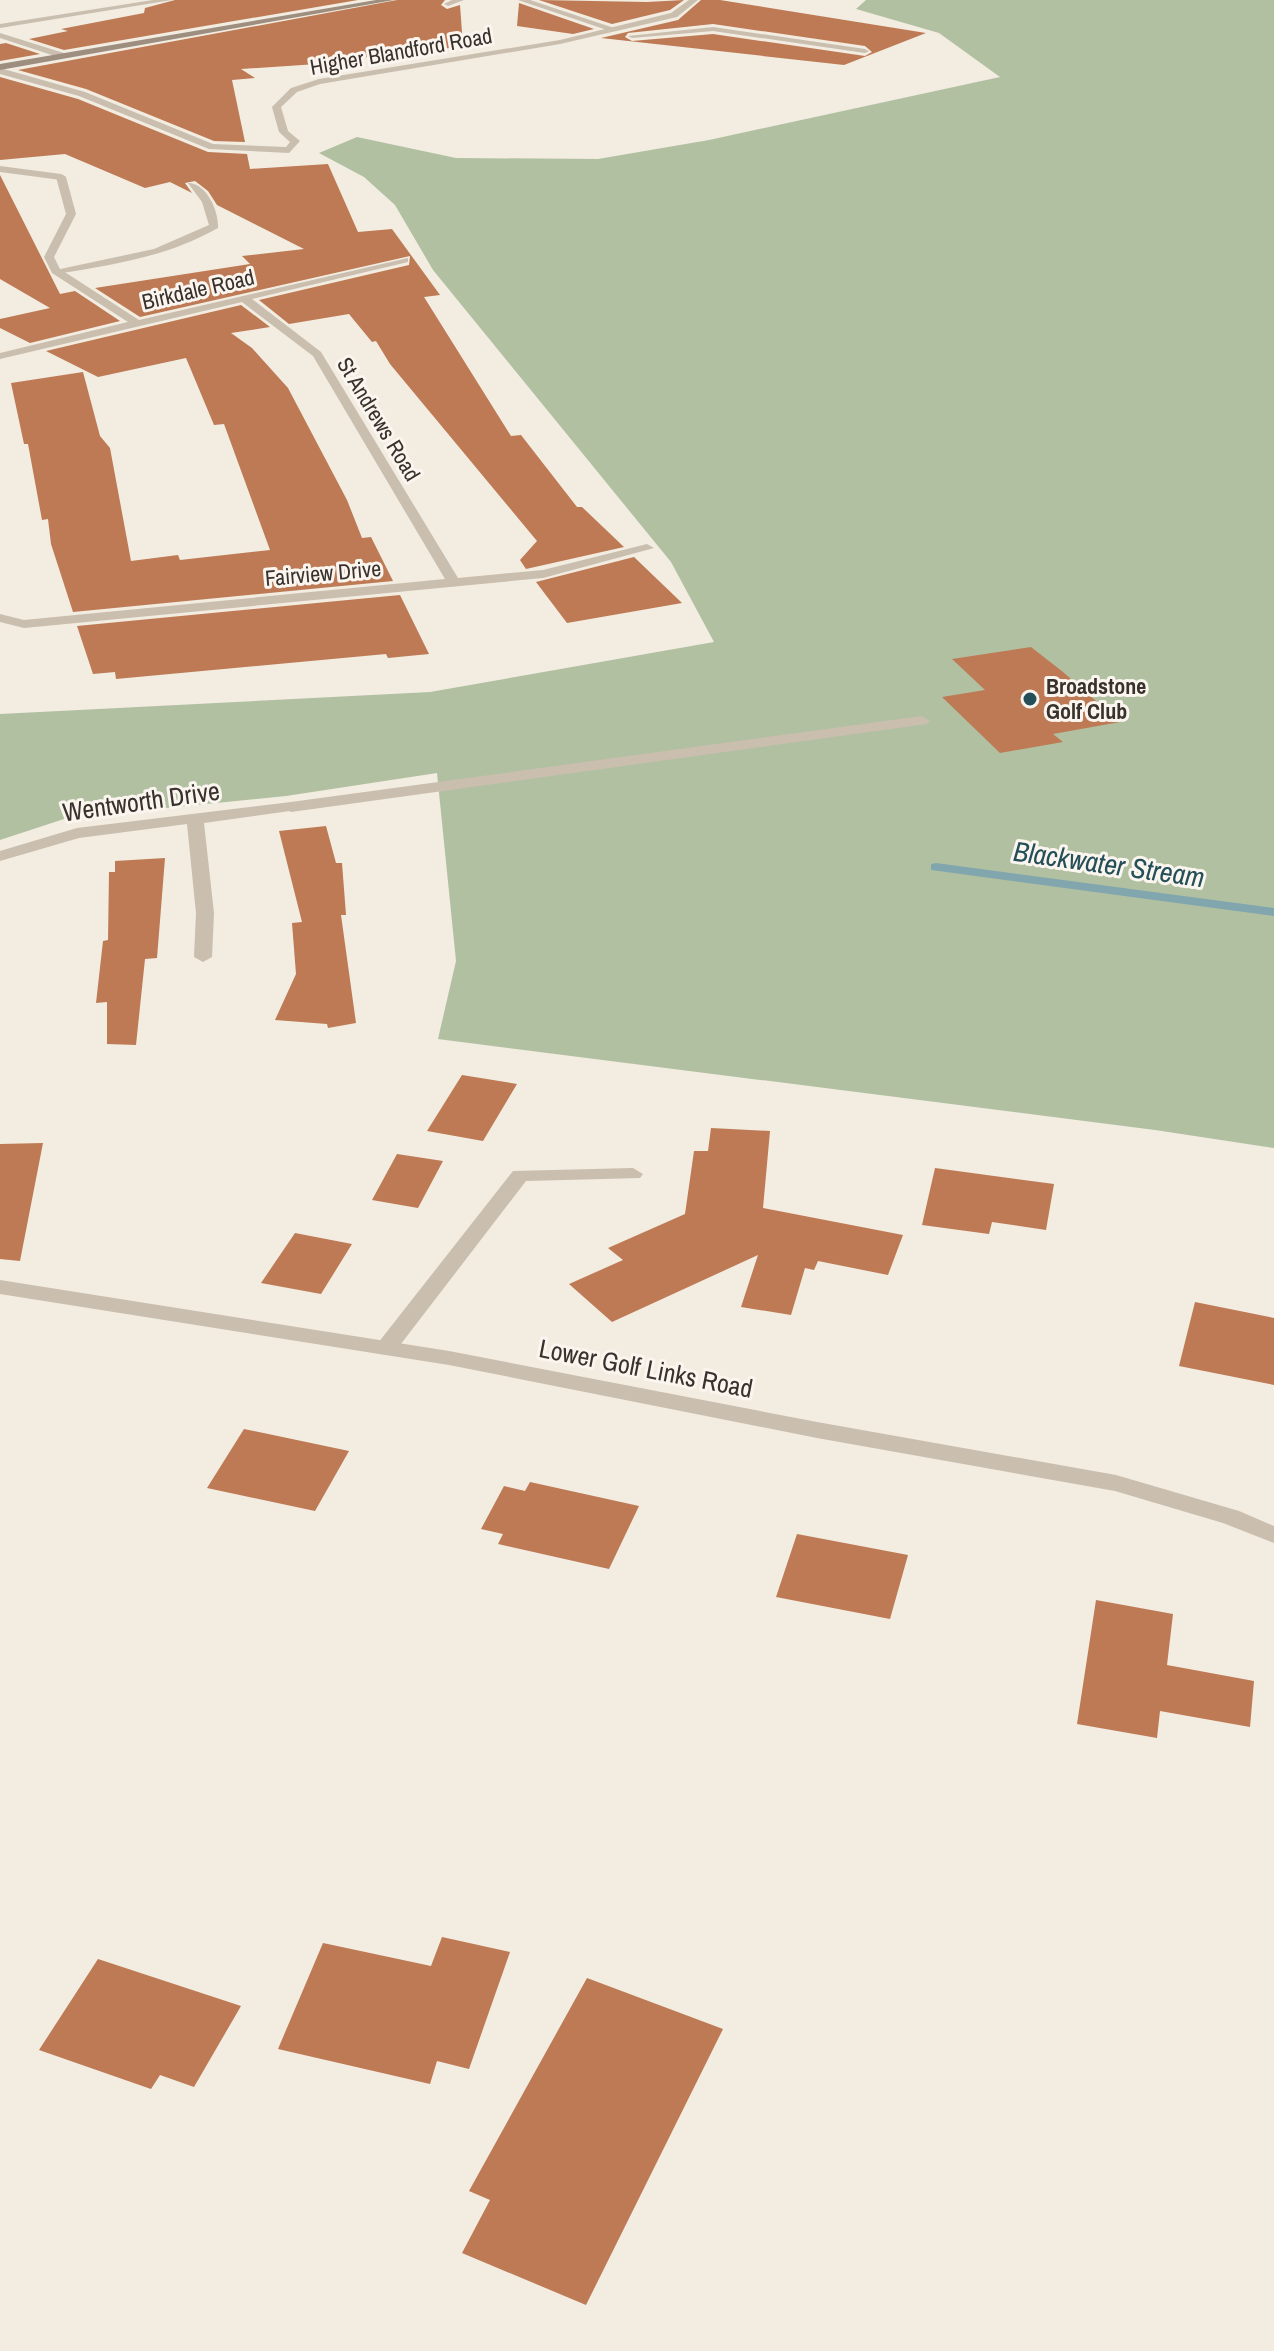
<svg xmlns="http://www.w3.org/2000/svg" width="1274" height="2351" font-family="'Archivo Narrow',sans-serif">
<rect width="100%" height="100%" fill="#f2ece1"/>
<path fill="#b2c0a2" d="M866,0H1274V1148L1155,1130L438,1039L456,961L437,773L286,796L67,818L0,840V714L430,692L714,642L671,562L433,270L395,205L364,177L319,153L357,137L456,158L598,159L709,140L1000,77L939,33L856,9Z"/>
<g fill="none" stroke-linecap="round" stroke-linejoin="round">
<path fill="#82a6ad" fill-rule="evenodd" d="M936,863L1274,908V916L931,870V864Z"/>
</g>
<path fill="#bd7a54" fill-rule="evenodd" d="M175,0H358L64,50L29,39L68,31L61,29L144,13L145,8Z
M397,0H445L441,5L447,9L460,5L463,46L422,52L415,49L332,63L241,69L255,78L232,80L245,142L214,141L86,89L18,70Z
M539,0L647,2L684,0L670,10L612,24Z
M701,0H720L926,33L844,65L601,38L678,20ZM713,24L865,46L872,52L865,56L713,34L632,41L625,37L628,33Z
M519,3L594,29L573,34L517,26Z
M6,43L40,54L0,61V44Z
M0,77L78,99L208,152L247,154L250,169L328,164L358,232L392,229L440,295L424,297L511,436L521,435L577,507H582L624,547L526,569L520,560L537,541L390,364L376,341L372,342L349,314L289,324L259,300L409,265L410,256L140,317L95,288L250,264L242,256L304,249L217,205L208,191L195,181L185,183L192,193L170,182L145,188L65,154L0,160Z
M0,175L60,294L75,291L120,321L30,343L0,328V319L50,308L0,279Z
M241,305L270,327L231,333L252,348L288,388L347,500L362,538L371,537L393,581L73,612L51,544L48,519L42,520L28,444H24L11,383L83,372L100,436L110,448L131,561L178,555L180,560L270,550L224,424L214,425L186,358L98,377L46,351Z
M634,557L682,603L567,623L536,582Z
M400,595L429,654L388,658L386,654L116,679L115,672L93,674L77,626Z
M1031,647L1063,672L1120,722L1053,734L1063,742L1000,753L942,697L985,690L952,659Z
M326,826L336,863H342L346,915H341L356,1023L328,1028L327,1024L275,1020L296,974L292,923L302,922L279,831Z
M165,858L157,958L145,959L136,1045L107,1044V1002L96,1003L103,941L108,940L109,872H115V861Z
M462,1075L517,1084L483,1141L427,1131Z
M711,1128L770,1131L763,1208L903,1235L888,1275L818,1261L814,1270L805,1268L791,1315L741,1307L758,1255L612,1322L569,1284L623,1260L608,1248L685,1214L694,1151H708Z
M43,1143L20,1261L0,1259V1144Z
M397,1154L443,1161L418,1208L372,1200Z
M935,1168L1054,1184L1046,1230L992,1222L989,1234L922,1225Z
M295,1233L352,1244L321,1294L261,1283Z
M1195,1302L1274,1318V1385L1179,1366Z
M244,1429L349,1451L315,1511L207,1488Z
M530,1482L639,1506L609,1569L498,1544L503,1534L481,1529L504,1486L525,1491Z
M797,1534L908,1555L890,1619L776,1597Z
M1096,1600L1173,1614L1167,1665L1254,1681L1250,1727L1160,1711L1157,1738L1077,1724Z
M442,1937L510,1952L469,2069L437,2061L430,2084L278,2049L323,1943L431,1966Z
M98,1959L241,2006L194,2087L160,2075L151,2089L39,2050Z
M587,1978L723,2029L586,2305L462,2253L490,2200L469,2191Z"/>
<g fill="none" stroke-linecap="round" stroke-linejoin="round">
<path fill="#cabeae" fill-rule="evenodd" d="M452,0H464L448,6L444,4Z
M518,0H530L617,29L610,31Z
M0,166L61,174L66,177L61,180L0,172Z
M188,183C207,183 219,212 218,228C167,257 112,265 56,274L51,271L154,249L209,225L202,202Z
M922,716L930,721L927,724L291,812L283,807L291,802Z
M633,1168L643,1174L640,1178L526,1181L394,1353H378L375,1348L378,1343L513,1171Z"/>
<path fill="#cabeae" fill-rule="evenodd" d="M153,0H172L0,28V24Z
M689,0H698L677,17L560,44L320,84L297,92L281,107L288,131L300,141L289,153L209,149L79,96L0,74V68L85,92L213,144L286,147L290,142L279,132L272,107L291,88L319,79L560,40L671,13Z
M713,27L865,49L869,51L865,53L713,31L632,38L628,36Z
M0,33L67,54L68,56L61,58L0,38Z
M61,174L66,177L76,214L54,257L60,269L139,320L408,258V262L252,299L321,352L458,578L543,570L647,544L654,548L543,578L24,628L0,622V614L24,620L445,579L313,356L242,302L0,359V353L128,322L52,273L44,257L66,214L56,177Z
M291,802L299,807L297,810L204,823L214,913L212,957L203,962L194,957L196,913L187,824L79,838L0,861V851L77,828Z
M0,1280L449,1351L817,1422L1116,1475L1239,1511L1274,1526V1543L1223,1523L1115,1491L817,1438L449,1365L0,1294Z"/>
<path fill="#9d8e7f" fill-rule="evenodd" d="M376,0H394L0,70V64Z"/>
</g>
<circle fill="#244e58" stroke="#faf5ee" stroke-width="3" cx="1030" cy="699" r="8"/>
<g text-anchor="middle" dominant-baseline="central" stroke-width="6" stroke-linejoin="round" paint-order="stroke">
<g font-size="22" fill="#39312c" stroke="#faf5ee">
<text transform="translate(401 51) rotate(-10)">Higher Blandford Road</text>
<text transform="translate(198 289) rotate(-13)">Birkdale Road</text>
<text transform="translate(379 419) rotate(59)">St Andrews Road</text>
<text transform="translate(323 573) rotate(-5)">Fairview Drive</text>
</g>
<g font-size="22" font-weight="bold" fill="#39312c" stroke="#faf5ee" text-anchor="start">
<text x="1046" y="686">Broadstone<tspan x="1046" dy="25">Golf Club</tspan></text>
</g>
<g font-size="26" fill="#39312c" stroke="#faf5ee">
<text transform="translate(141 801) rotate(-8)">Wentworth Drive</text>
<text transform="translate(646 1368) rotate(11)">Lower Golf Links Road</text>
</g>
<g font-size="28" font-style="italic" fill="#244e58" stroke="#faf5ee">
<text transform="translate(1109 864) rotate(8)">Blackwater Stream</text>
</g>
</g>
</svg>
